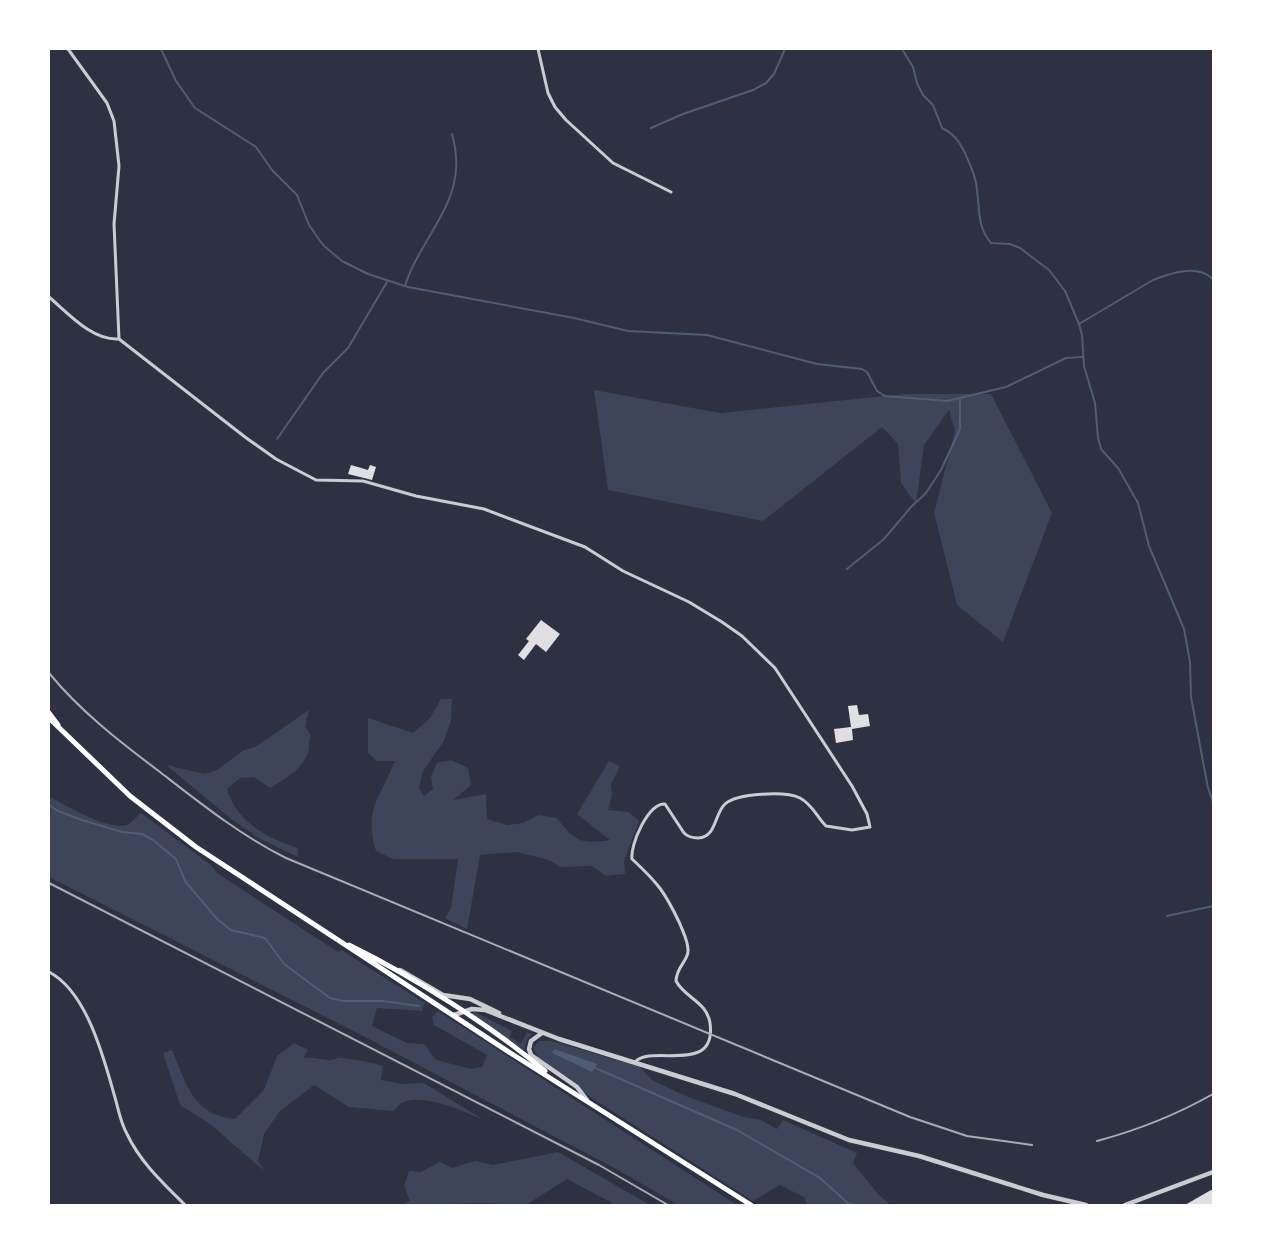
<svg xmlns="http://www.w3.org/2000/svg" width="1262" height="1254" font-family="'Archivo Narrow',sans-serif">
<rect width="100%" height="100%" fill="#2d3142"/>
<path fill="#3c4559" d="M594,390L720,413L904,394H991L1052,513L1003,642L957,605L934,513L955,432L949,410L924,445L916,504L901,483L898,444L882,427L763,521L608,490Z
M441,699H452L451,720L444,741L423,771L419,788L424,796L433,789L431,777L437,763L451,760L468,768L471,785L453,800L486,794L487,819L507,825L523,823L538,815L557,818C575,842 581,844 610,840L577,814L609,761L620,766L611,784L612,795L608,810L629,812L639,821L624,861L625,874L606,876L592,866L560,867L549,860L517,852L480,855L467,929L445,918L451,908L458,859H393L376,851C363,810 381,796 395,761H377L368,753V718L413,733L430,718Z
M309,710L305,727L311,735C308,741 310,745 309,750C302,770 287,778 270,788L254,777L240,778L227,789C237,822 267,838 298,848V857L258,838L230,818L166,765L205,774L217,770L244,750L255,747Z
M49,796C64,805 112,833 129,824C133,821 137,816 141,813L211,865L217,873L338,952L341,950L425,1003L422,1011L377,1008L372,1026L407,1043L424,1044L436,1060L471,1069L482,1067L487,1055L434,1025L432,1017L438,1011L737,1205H678L618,1170L363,1036L49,877Z
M475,1012L512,1031L510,1037L521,1044L527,1032L533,1034L527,1039L524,1050L469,1014Z
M539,1041H552L640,1067L652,1080L688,1097L744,1117L761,1120L777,1129L783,1120L857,1153L853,1163L879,1195L891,1205H807L804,1197L780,1185L753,1201L590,1097L538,1057L533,1047Z
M294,1043L308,1050L303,1058C314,1057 318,1059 327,1060C332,1061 338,1057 343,1058C357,1060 370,1062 383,1066L381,1080L403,1084L424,1083L482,1119C462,1111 422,1092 402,1103C399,1104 396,1109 394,1111L349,1107L314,1085L280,1111L264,1134L258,1161L264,1171L210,1124L180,1105L163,1053L172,1050C186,1083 193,1116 235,1119L264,1090L277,1056Z
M558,1152L650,1205H612V1203L567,1179L526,1205L485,1203L401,1205L410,1201L404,1186L409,1171L421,1172L440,1162L452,1168L475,1161L493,1165Z"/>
<path fill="#4f5d75" d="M554,1049L597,1064L592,1072L552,1053Z"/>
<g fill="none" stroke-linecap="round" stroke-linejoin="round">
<path stroke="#4f5d75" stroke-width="2" d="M161,49L176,81L195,108L256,147L272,170L297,195L309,225L323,245L342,261L368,274L408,287L574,318L628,331L707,335L817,364L862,369L867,372L877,391L885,396L947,401L1006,387L1066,358L1082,357
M902,49L913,67L917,83L923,95L933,105L942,128C954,134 959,141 965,153C969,163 974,172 976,183C980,204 976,226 991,243L1010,244L1020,248L1049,270L1065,291L1079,324L1082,335L1084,366L1095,403L1098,438L1101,449L1118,468L1138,503L1149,546L1184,629L1190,662L1191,697L1208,788L1213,802
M651,128L683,114L753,90L766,83L774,74L785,49
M405,286C417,246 454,211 456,169C457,157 455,145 452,134
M1079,324L1153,280C1171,273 1197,264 1213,279
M277,439L323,373L348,348L387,282
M847,569L884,539L911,507L926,493L941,470L960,429V399
M49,805L58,811L82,820L122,832L142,834L153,840L176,859L185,881L217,919L231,930L265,938L284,964L330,998L342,1001H383L419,1006
M1167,916L1213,906
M593,1067L737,1130L820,1178L850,1205"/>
</g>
<path fill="#e0e0e3" d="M351,465L368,470L370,465L376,467L372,480L348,474Z
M541,620L560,634L546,652L536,644L524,660L518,655L529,641L526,639Z
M857,705L859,715L868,714L870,726L852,729L853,740L836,743L834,729L851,727L848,706Z
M1211,1190L1213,1191V1205H1185Z"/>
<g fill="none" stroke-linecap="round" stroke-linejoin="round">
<path stroke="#caccd0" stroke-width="3" d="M68,49L107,103L114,121L119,166L114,224L119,339
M538,49L548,93L555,107L566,120L613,163L671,192
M49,297C68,313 92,341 119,339
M119,339L245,437L276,459L316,480L363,481L416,496L484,509L585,547L623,571L689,602L722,622L742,636L775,668L852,786L867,814L870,827L852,830L826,826C817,817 812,804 800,798C786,791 737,793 725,804C714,814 717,837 698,838C692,838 688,837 684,833L665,804C648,803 630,845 632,859C658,883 665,892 680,924C683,932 688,941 688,950C689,960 676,967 676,981C685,998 707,1002 710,1023C717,1075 653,1045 636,1061
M49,972C86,991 103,1055 114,1094C118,1107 120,1122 127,1134C140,1162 164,1184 185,1205"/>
<path stroke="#caccd0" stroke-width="4.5" d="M400,970L443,995L470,999L499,1013
M454,1015L472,1009L485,1010L559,1039L735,1094L849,1140L919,1156L1043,1195L1086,1205
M542,1033L531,1041L529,1049L531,1055L577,1087L587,1100
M1125,1205L1213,1172"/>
<path stroke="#fff" stroke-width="5" d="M49,713L58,725
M49,718L130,796L196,847L512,1054L751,1205
M349,945C414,977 490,1025 545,1071"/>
<path stroke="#abadb3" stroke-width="2" d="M49,673C80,711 120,742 160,772C200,803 240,835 286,858L910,1117L967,1136L1032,1145
M49,883L599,1165L668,1205
M1097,1141C1138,1130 1176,1115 1213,1094"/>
</g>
<rect width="1262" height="1254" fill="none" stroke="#ffffff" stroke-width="100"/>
</svg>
